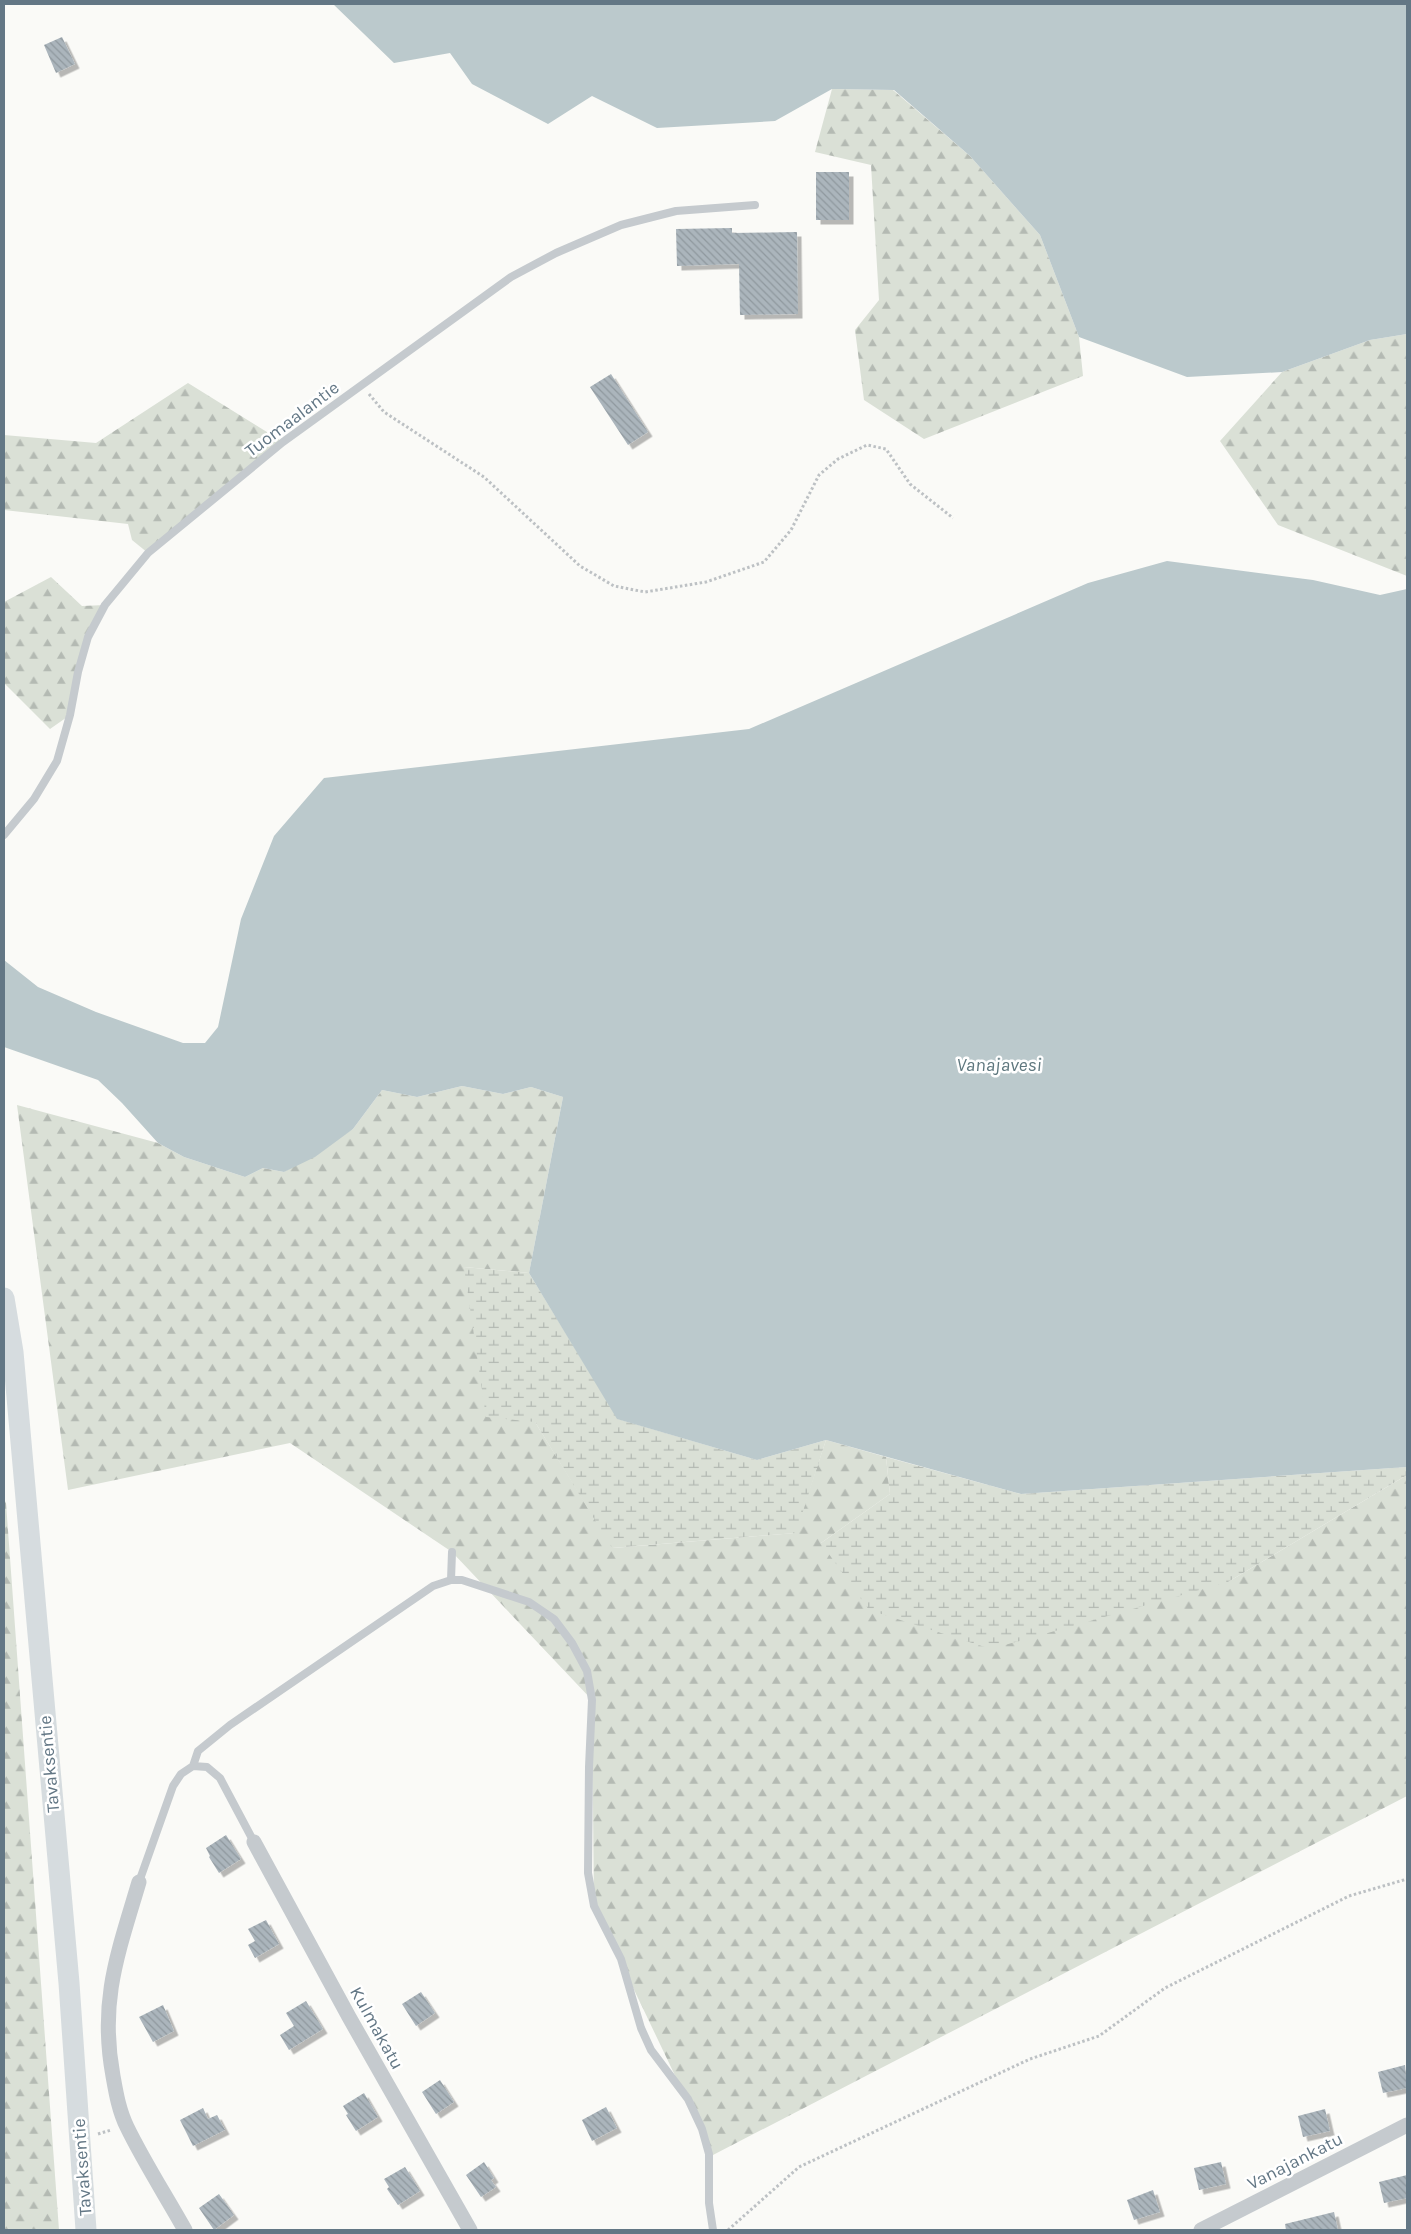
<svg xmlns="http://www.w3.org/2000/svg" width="1411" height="2234" font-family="Karla,sans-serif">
<defs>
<pattern id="forest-firs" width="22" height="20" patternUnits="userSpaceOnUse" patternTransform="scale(1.25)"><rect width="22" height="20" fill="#dae0d6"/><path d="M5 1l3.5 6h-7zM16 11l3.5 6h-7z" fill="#b4bab3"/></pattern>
<pattern id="wetland-marsh" width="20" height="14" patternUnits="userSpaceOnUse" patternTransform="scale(1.25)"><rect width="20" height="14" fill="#dae0d6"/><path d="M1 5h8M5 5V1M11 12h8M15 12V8" fill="none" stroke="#b4bab3"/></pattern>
<pattern id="building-back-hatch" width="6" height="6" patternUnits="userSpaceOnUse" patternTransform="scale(1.25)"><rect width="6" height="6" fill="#abb5bc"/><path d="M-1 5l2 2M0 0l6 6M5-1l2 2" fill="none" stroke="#8f989e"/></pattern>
<filter id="shadow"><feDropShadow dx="4.5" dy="4.5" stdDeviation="0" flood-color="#0004"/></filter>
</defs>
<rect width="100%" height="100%" fill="#fafaf7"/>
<path fill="url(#forest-firs)" d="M832,89L893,90L970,156L1040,235L1079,337L1083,376L924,439L864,400L855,330L879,300L871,165L815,152Z
M1407,334V576L1278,525L1220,441L1282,372L1370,340Z
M188,383L283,442L148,553L132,540L128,524L4,510V435L96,443Z
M51,577L82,606L105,605L88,637L70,715L50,729L4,683V602Z
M462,1086L503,1094L531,1087L563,1097L529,1273L464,1267L535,1422L613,1548L795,1533L826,1440L886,1457L890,1494L821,1543L1228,1582L1407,1475V1796L713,2155L594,1906L592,1700L452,1552L290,1443L68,1490L17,1105L158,1143L184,1157L245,1177L263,1168L284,1172L353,1129L382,1090L417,1097Z
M4,1499L6,1503L59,2230H4Z"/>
<path fill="url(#wetland-marsh)" d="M464,1267L529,1273L618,1419L757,1460L826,1440L796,1533L612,1548L535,1422L486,1417Z
M886,1457L1021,1494L1407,1467V1475L1228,1582L991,1649L869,1610L821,1543L890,1494Z"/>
<path fill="#bbc9cc" d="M333,4H1407V334L1370,340L1282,372L1187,377L1079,337L1040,235L970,156L894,90L832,89L775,121L657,128L592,96L548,124L472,84L450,53L394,63Z
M1167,561L1313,580L1380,595L1407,589V1467L1021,1494L826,1440L757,1460L617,1419L529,1273L563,1097L531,1087L503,1094L462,1086L417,1097L382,1090L353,1129L315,1157L284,1172L263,1168L245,1177L184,1157L158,1143L122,1103L98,1080L4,1047V960L38,987L96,1012L183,1043H205L218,1027L241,919L274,836L324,778L749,729L1088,583Z"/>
<path fill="url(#building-back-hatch)" filter="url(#shadow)" d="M62,37L75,64L56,73L44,45Z
M816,172H849V220H816Z
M732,228V233L797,232L798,314L740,315L739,264L677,266L676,229Z
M611,374L648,432L628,445L590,387Z
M226,1835L241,1859L219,1873L209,1857L210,1856L206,1848Z
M266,1920L279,1944L255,1958L248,1945L255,1941L248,1929Z
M421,1992L435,2013L416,2026L402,2004Z
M306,2001L323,2029L289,2050L280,2035L294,2026L286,2013Z
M163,2005L174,2031L153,2042L139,2017Z
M1405,2065L1407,2088L1383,2093L1378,2072Z
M440,2080L454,2102L436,2114L422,2092Z
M364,2093L378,2117L356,2131L346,2115L348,2114L343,2106Z
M606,2107L617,2128L592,2141L582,2120Z
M203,2108L208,2119L217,2115L225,2130L193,2146L180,2120Z
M1325,2109L1330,2131L1303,2137L1298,2116Z
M484,2162L494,2178L491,2180L496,2187L481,2197L466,2175Z
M1221,2162L1226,2184L1199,2190L1194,2168Z
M405,2167L420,2191L398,2205L387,2189L389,2187L384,2179Z
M1407,2175V2198L1384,2203L1379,2182Z
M1153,2190L1160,2212L1134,2220L1127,2200Z
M219,2194L234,2215L214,2230L199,2208Z
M1334,2212L1338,2230H1286L1285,2224Z"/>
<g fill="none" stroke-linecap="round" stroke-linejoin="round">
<path stroke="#bdc1c4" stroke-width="3" stroke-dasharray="2.5 2.5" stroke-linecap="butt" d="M369,394L384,412L484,477L580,566L614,586L645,592L706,582L764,562L791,530L819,475L838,459L867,445L886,449L910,484L953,518
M98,2134L111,2130
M728,2230L799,2167L1030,2059L1099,2036L1165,1988L1349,1896L1407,1879"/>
<path stroke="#c5cace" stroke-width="8" d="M4,835L34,799L57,761L70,715L78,672L88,637L105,605L148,553L283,442L511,277L556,253L621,225L676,211L755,205
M451,1580L452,1552
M193,1766L198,1751L230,1725L433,1586L451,1580H462L529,1602L554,1619L572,1643L587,1671L592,1700L589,1767L588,1873L594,1906L621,1959L641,2028L651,2050L688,2099L702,2129L709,2154V2203L713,2230
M139,1882L173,1786L181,1774L193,1766L207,1767L220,1778L254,1842"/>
<path stroke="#c5cace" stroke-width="15" d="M254,1842L349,2017L470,2230
M139,1882C118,1953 99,2001 113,2076C116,2093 119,2111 127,2127C144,2162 166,2196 185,2230
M1201,2230L1407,2125"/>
<path stroke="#d6dcdf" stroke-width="21" d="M4,1298L13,1352L69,1983L86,2230"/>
</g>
<g text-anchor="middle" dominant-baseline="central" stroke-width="5" stroke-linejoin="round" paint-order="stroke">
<g font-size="18" fill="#637785" stroke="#fff">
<text transform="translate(292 419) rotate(-37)">Tuomaalantie</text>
<text transform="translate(49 1764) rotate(-95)">Tavaksentie</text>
<text transform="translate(377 2028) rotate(61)">Kulmakatu</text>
<text transform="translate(1295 2161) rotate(-27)">Vanajankatu</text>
<text transform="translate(82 2167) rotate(-94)">Tavaksentie</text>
</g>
<g font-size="19" font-style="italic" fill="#5e777e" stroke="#fff">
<text x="999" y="1065">Vanajavesi</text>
</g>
</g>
<rect width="1411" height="2234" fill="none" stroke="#637785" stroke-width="10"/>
</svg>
